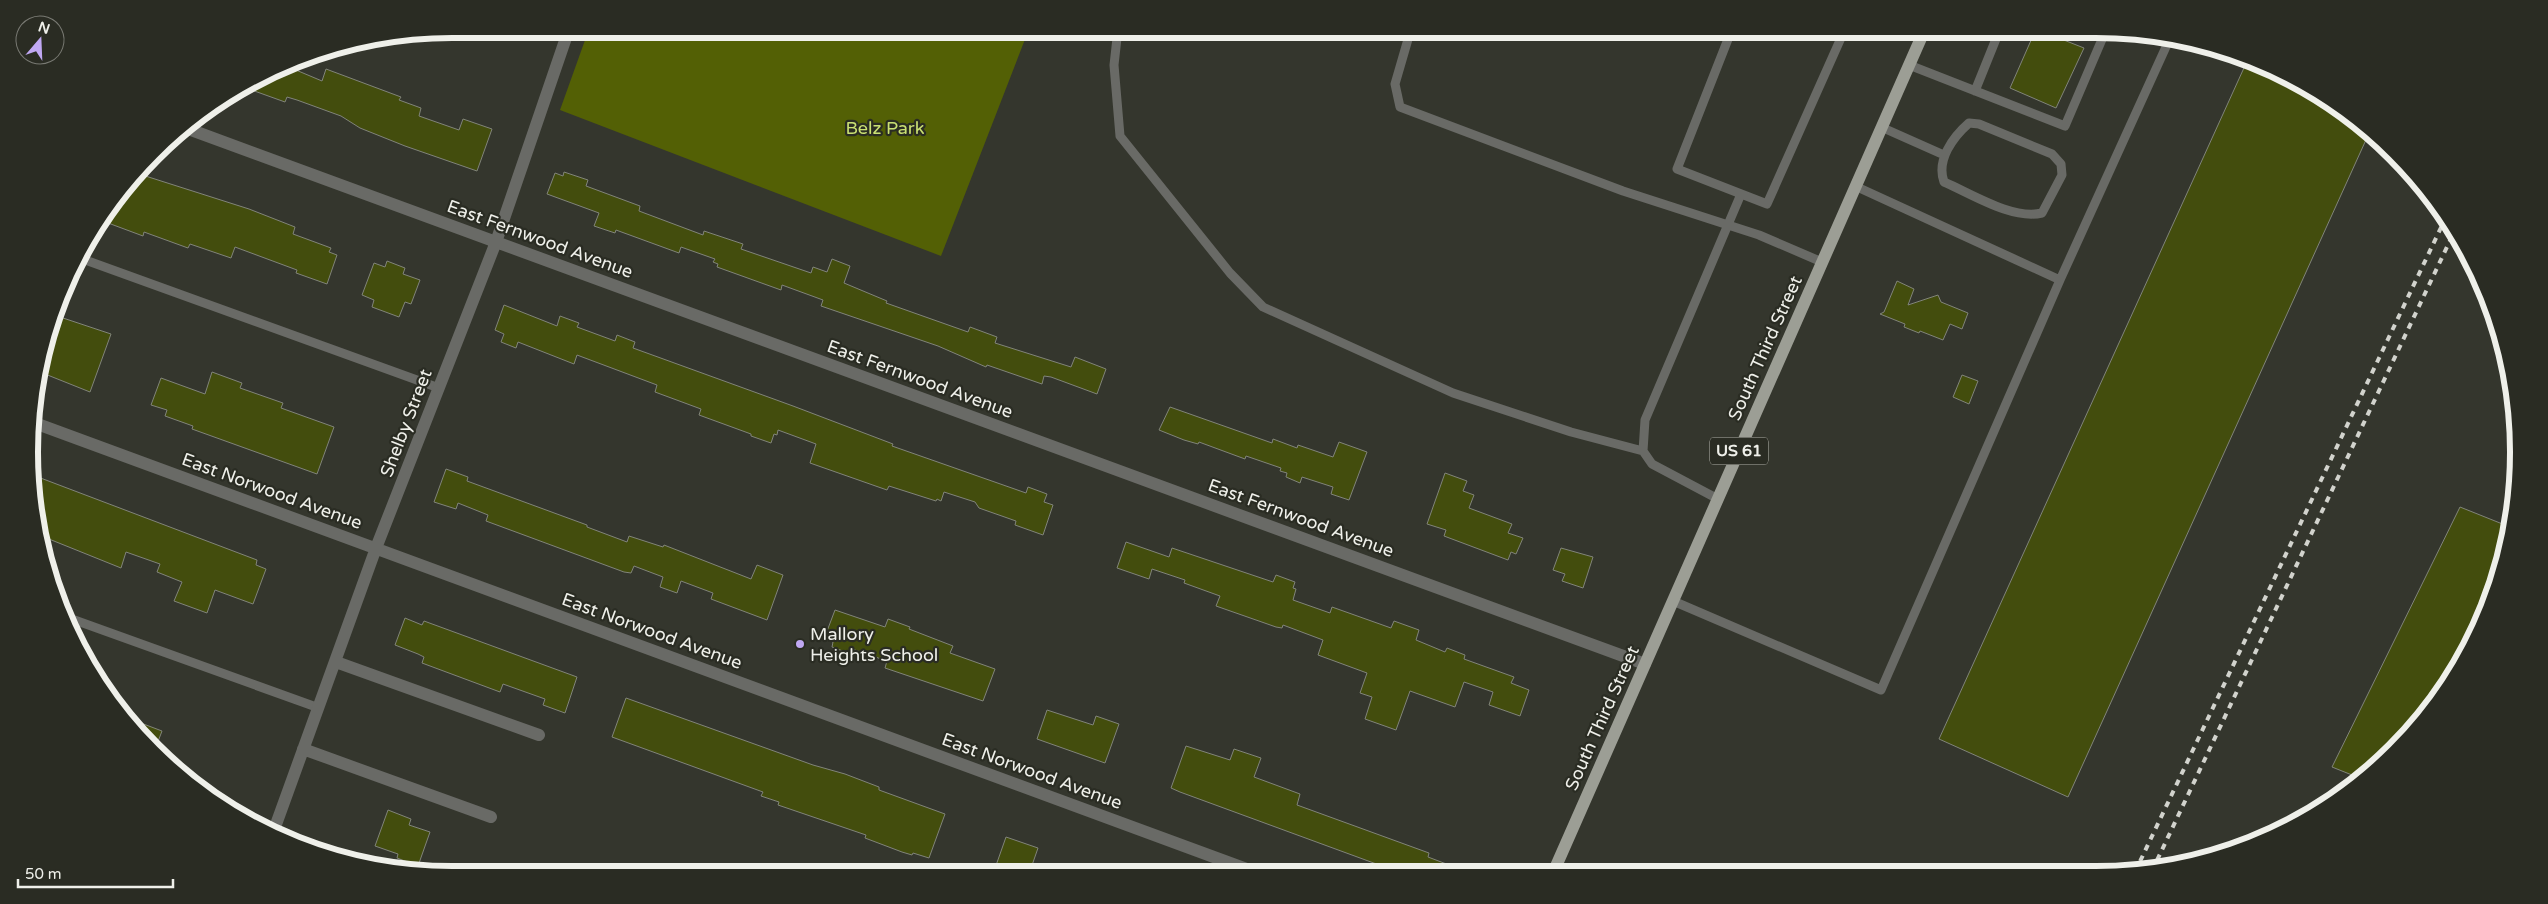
<svg xmlns="http://www.w3.org/2000/svg" width="2548" height="904" font-family="'Varela Round',sans-serif">
<rect width="100%" height="100%" fill="#34362d"/>
<path fill="#536005" d="M589,29H1029L941,256L560,110Z"/>
<path fill="#434d0d" stroke="#81847a" d="M2036,29L2084,48L2056,108L2010,88Z
M2248,59L2283,72L2353,116L2370,131L2068,797L1939,739Z
M284,65L322,81L326,69L401,97L399,100L421,108L419,116L459,130L463,119L492,129L477,171L405,146L360,128L341,116L297,100L287,97L285,102L246,88Z
M564,172L588,180L586,186L640,206L639,211L703,235L704,231L743,244L741,249L811,273L813,267L827,272L832,259L850,266L844,283L887,301L886,303L968,332L970,327L997,337L995,343L1071,367L1075,357L1106,369L1097,394L1051,377L1044,376L1042,384L987,365L986,367L938,346L821,306L823,300L782,285L781,290L717,267L718,264L713,262L715,259L681,247L679,253L616,230L615,233L594,226L599,213L547,194L555,173L563,176Z
M136,173L249,209L295,227L293,234L331,248L329,252L337,255L327,284L296,273L297,270L235,247L231,258L190,244L188,248L144,232L143,236L100,220L116,194Z
M387,261L405,268L403,274L420,280L411,304L405,302L399,317L372,307L374,300L362,295L374,263L385,267Z
M1897,281L1914,289L1908,305L1938,295L1941,302L1968,313L1962,329L1950,324L1943,340L1920,331L1919,333L1904,327L1905,324L1880,314L1884,312Z
M504,305L557,326L560,316L579,323L577,327L615,341L617,335L635,342L633,348L793,406L893,444L892,446L1026,493L1028,487L1047,494L1044,502L1053,505L1043,535L1015,525L1016,521L979,508L975,502L944,492L941,501L937,499L936,501L889,486L887,490L810,463L816,444L778,430L777,435L774,434L771,443L751,436V434L699,415L701,409L655,392L657,385L577,355L574,364L518,342L516,348L501,342L504,334L495,330Z
M57,316L111,334L90,392L40,372Z
M212,372L242,383L240,388L283,403L281,408L334,427L317,474L192,429L193,426L165,416L167,410L151,405L161,378L205,394Z
M1962,375L1978,381L1969,404L1953,397Z
M1170,407L1272,443L1273,439L1297,448L1298,445L1333,457L1339,442L1367,452L1349,500L1331,494L1333,487L1302,477L1300,483L1286,477L1287,473L1280,471L1281,468L1246,456L1245,459L1199,442L1198,444L1184,440L1159,430Z
M446,469L468,477L467,481L587,525V527L627,542L629,536L663,547L664,545L751,579L757,565L783,575L767,620L711,599L713,593L681,581L677,593L660,587L663,577L634,566L631,573L624,572L486,521L488,515L458,503L456,509L434,502Z
M1445,473L1467,481L1463,491L1474,495L1469,508L1512,524L1508,533L1523,538L1516,554L1511,552L1508,560L1444,536L1446,530L1427,524Z
M30,474L257,560L256,565L266,569L253,604L215,590L207,613L174,601L182,582L157,572L160,564L126,552L121,568L39,535Z
M2460,507L2510,527L2505,561L2462,664L2375,770L2362,779L2332,767Z
M1126,542L1169,557L1172,548L1273,582L1276,575L1295,582L1293,588L1296,589L1293,600L1330,613L1332,607L1391,628L1394,621L1419,630L1416,640L1445,652L1447,648L1465,655L1464,659L1514,677L1511,683L1529,690L1520,716L1489,705L1493,692L1464,682L1455,707L1410,691L1396,730L1365,719L1372,697L1360,693L1367,673L1318,655L1323,640L1283,625L1282,628L1276,627L1216,606L1220,596L1184,583L1185,580L1152,569L1149,579L1117,568Z
M1561,548L1593,557L1583,588L1562,581L1565,574L1553,570Z
M835,610L885,627L888,619L910,627L909,629L953,646L950,653L995,669L983,701L885,668L887,661L858,651L852,649L851,654L832,647L833,642L824,639Z
M405,618L422,625L424,621L577,677L565,713L543,705L545,699L503,684L500,692L422,663L424,657L418,654L395,645Z
M626,698L813,765L845,774L879,787V790L945,814L929,858L913,853L912,855L902,852L865,838L866,835L778,805L779,802L761,796L763,792L612,737Z
M1047,710L1093,725L1096,716L1119,724L1105,763L1037,739Z
M125,717L162,731L154,752L153,751Z
M1186,746L1230,760L1234,749L1261,758L1254,777L1300,794L1297,805L1429,853L1428,857L1465,871V873H1401L1180,792L1171,788Z
M388,810L411,819L409,825L430,832L418,866L397,858L398,854L375,846Z
M1006,837L1038,848L1029,874H993Z"/>
<g fill="none" stroke-linecap="round" stroke-linejoin="round">
<path stroke="#696a66" stroke-width="9" d="M1118,29L1114,65L1120,136L1230,273L1263,307L1453,393L1571,432L1643,451
M1411,29L1395,84L1400,107L1623,191L1759,235L1822,262
M1732,29L1677,169L1767,204L1845,29
M1909,65L2065,126L2106,30
M1975,91L2000,29
M1969,123L1979,124L2052,154L2061,164L2062,175L2042,213C2012,220 1972,194 1944,182C1936,160 1953,137 1969,123Z
M1881,127L1944,155
M1855,186L2060,280L2170,38
M77,257L439,388
M1718,499L1652,464L1643,451L1645,420L1741,194
M1673,601L1881,690L2060,280
M69,618L319,708"/>
<path stroke="#696a66" stroke-width="12" d="M183,127L1645,664
M32,422L1260,874
M336,662L539,735
M303,749L491,817
M274,830L376,548L496,242L569,29"/>
<path stroke="#9c9e95" stroke-width="12" d="M1553,873L1925,29"/>
<path stroke="#d2d3cd" stroke-width="4" stroke-dasharray="6 6" stroke-linecap="butt" d="M2152,871L2455,230
M2135,872L2446,217"/>
</g>
<circle fill="#c0a8f3" stroke="#2a2c23" stroke-width="2" cx="800" cy="644" r="5"/>
<g text-anchor="middle" dominant-baseline="central" stroke-width="4.5" stroke-linejoin="round" paint-order="stroke">
<rect fill="#2a2c23" stroke="#b4b5ae" stroke-width="1" x="1710" y="437.5" width="58" height="27" rx="4"/>
<g font-size="16" font-weight="bold" fill="#eff0ea">
<text x="1739" y="451">US 61</text>
</g>
<g font-size="18" fill="#cae073" stroke="#2a2c23">
<text x="885" y="128">Belz Park</text>
</g>
<g font-size="18" fill="#eff0ea" stroke="#2a2c23">
<text transform="translate(540 239) rotate(20)">East Fernwood Avenue</text>
<text transform="translate(1765 348) rotate(-66)">South Third Street</text>
<text transform="translate(920 379) rotate(20)">East Fernwood Avenue</text>
<text transform="translate(406 423) rotate(-69)">Shelby Street</text>
<text transform="translate(272 491) rotate(20)">East Norwood Avenue</text>
<text transform="translate(1301 518) rotate(20)">East Fernwood Avenue</text>
<text transform="translate(652 631) rotate(20)">East Norwood Avenue</text>
<text transform="translate(1602 718) rotate(-66)">South Third Street</text>
<text transform="translate(1032 771) rotate(20)">East Norwood Avenue</text>
</g>
<g font-size="18" fill="#eff0ea" stroke="#2a2c23" text-anchor="start">
<text x="810" y="634">Mallory<tspan x="810" dy="21">Heights School</tspan></text>
</g>
</g>
<path d="M0 0H2548V904H0ZM452 38H2096A414 414 0 0 1 2510 452V452A414 414 0 0 1 2096 866H452A414 414 0 0 1 38 452V452A414 414 0 0 1 452 38Z" fill="#2a2c23" fill-rule="evenodd"/>
<path fill="none" stroke="#eff0ea" stroke-width="6" d="M452 38H2096A414 414 0 0 1 2510 452V452A414 414 0 0 1 2096 866H452A414 414 0 0 1 38 452V452A414 414 0 0 1 452 38Z"/>
<g transform="translate(40 40) rotate(19)"><circle r="24" fill="#2a2c23" stroke="#797a73"/>
<path d="M0-4L9 19L0 12L-9 19Z" fill="#c0a8f3"/>
<text y="-8" font-size="14" font-weight="bold" text-anchor="middle" fill="#eff0ea">N</text>
</g>
<path d="M18 879v8h155v-8" fill="none" stroke="#eff0ea" stroke-width="2.5"/>
<text x="25" y="879" font-size="15" fill="#eff0ea" stroke="#2a2c23" stroke-width="4" paint-order="stroke">50 m</text>
</svg>
